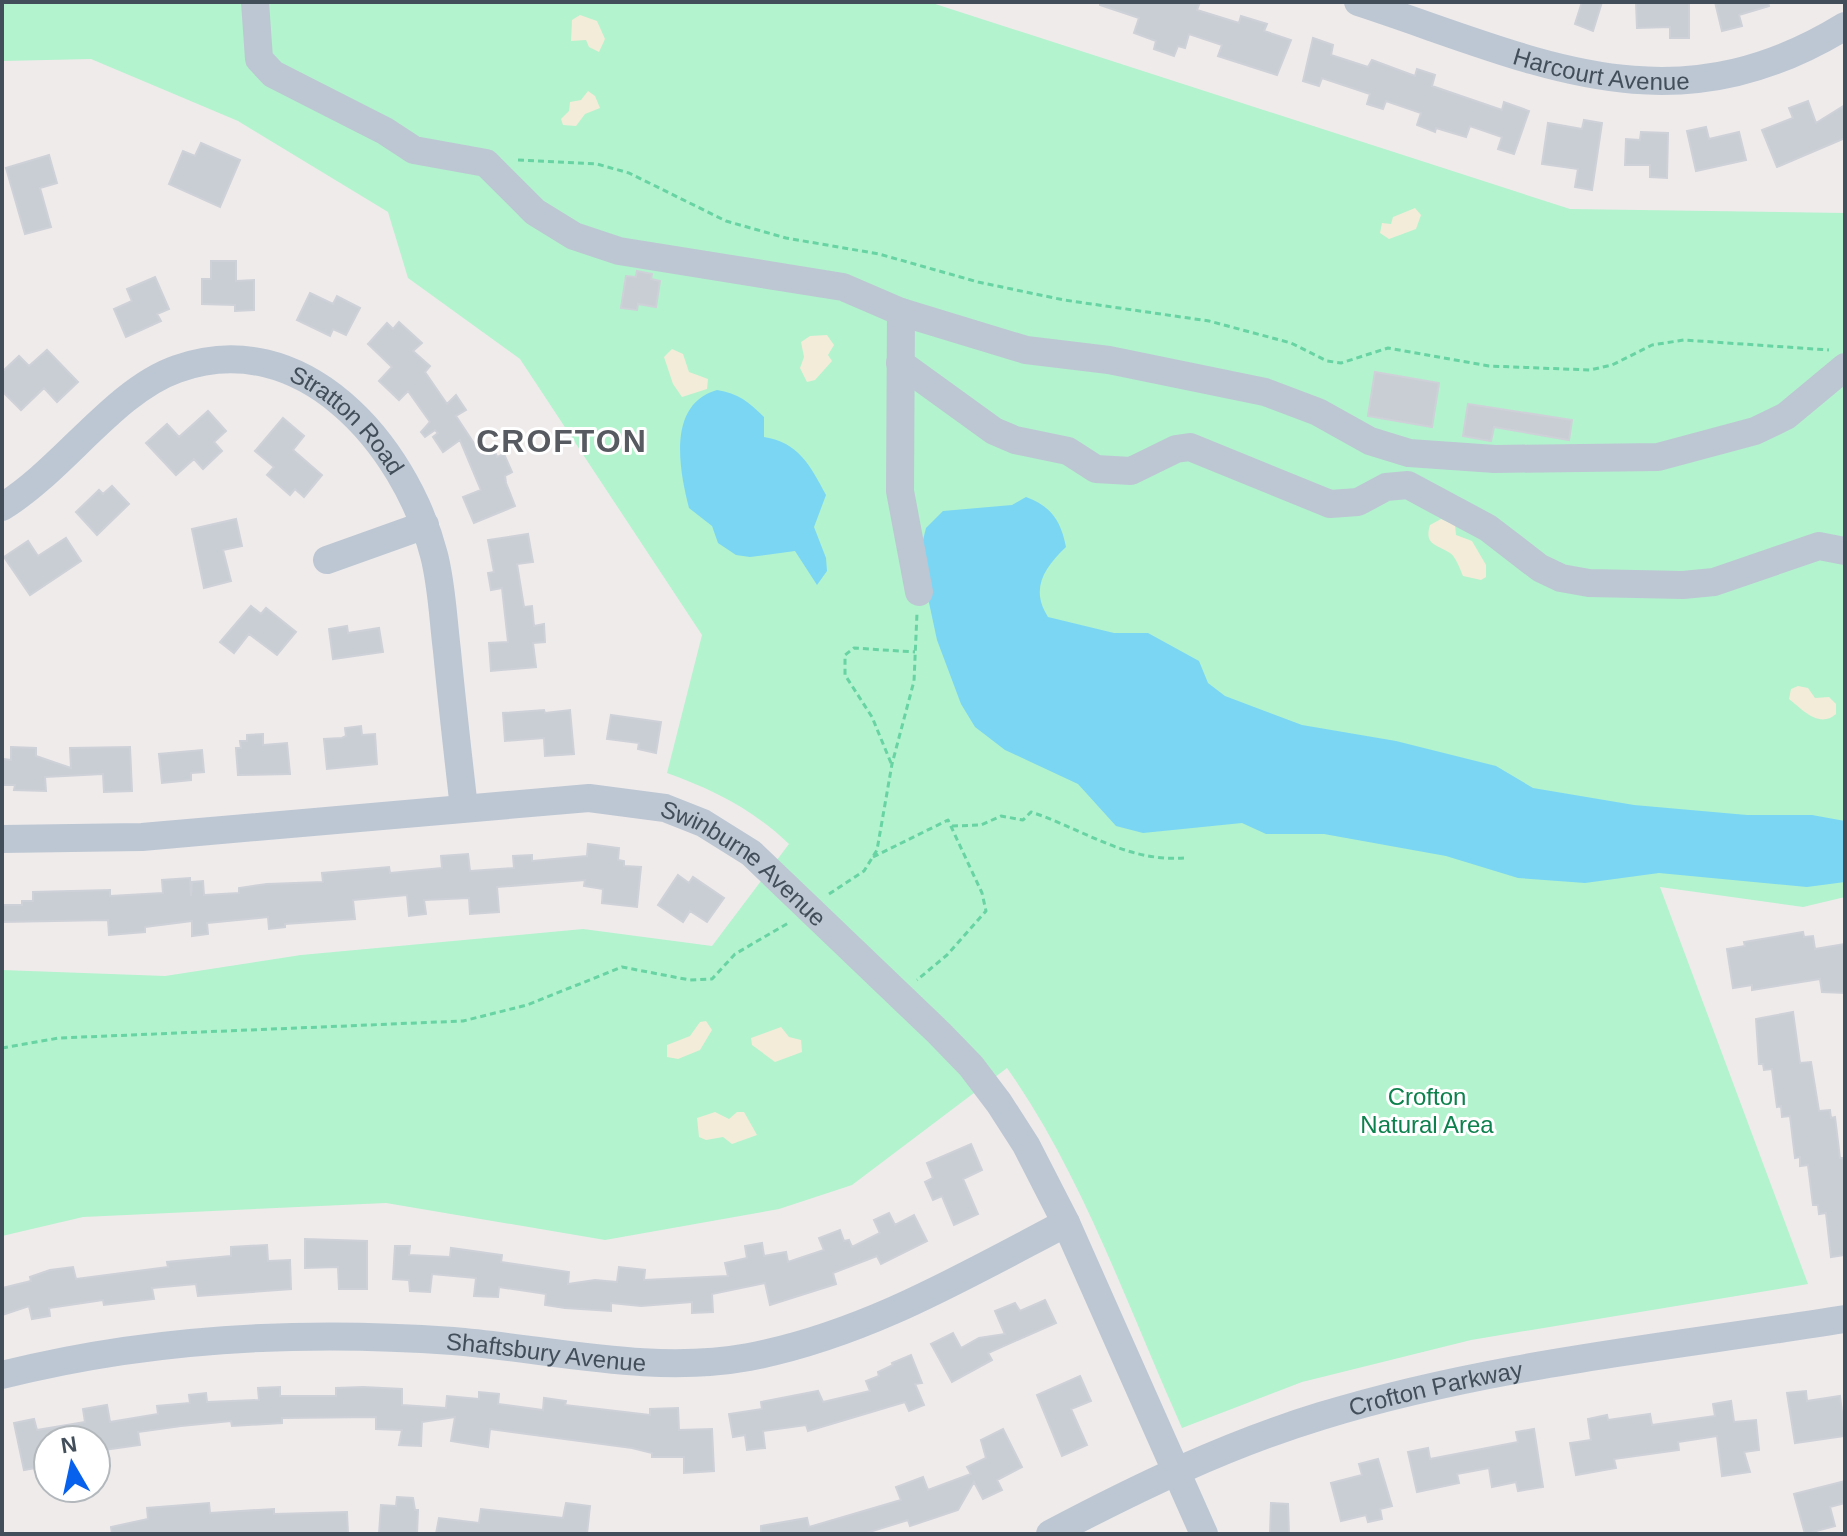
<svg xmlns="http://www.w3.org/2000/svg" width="1847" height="1536" font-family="Arial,sans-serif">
<rect width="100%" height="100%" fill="#efebeb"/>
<path fill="#b3f3ce" d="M2,2H929L1570,209L1845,213V897L1803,907L1660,887L1808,1284L1471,1340L1302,1382L1182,1428C1128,1308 1083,1176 1007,1068L852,1185L779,1209L605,1240L386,1203L83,1217L2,1236V970L165,976L301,955L583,929L712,946L789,844C754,810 712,789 667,773L702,635L520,359L408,278L388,212L238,121L91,59L2,61Z"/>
<path fill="#f3ecd9" d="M580,15L597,21L605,39L599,52L589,47L586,40L571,41L572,20Z
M588,91L595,96L600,108L585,114L576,126L563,125L561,119L569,111L570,102L581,100Z
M1415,208L1421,215L1416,229L1389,239L1380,233L1382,223L1391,224L1393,217Z
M827,335L834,345L828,355L832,361L815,380L807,382L800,368L804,357L801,342L810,336Z
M672,349L683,354L689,372L708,379L707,389L682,397L673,384L664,357Z
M1441,519L1455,525L1456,535L1472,541L1486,565V577L1481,580L1463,576C1460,569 1456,557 1450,553C1436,544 1424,545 1430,525Z
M1798,686L1808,688L1815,698L1829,697L1836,704V714C1819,729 1802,709 1789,699L1791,689Z
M706,1021L712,1030L700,1050L678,1059L667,1057V1045L690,1036L700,1022Z
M781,1027L789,1037L801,1040L802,1052L775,1062L752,1045L751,1038Z
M715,1112L729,1119L737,1112H744L757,1135L732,1144L723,1137L706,1140L699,1137L697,1118Z"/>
<path fill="#7bd6f4" d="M717,390C738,393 749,402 764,417V437C798,442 810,465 826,495L814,527L826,558L827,571L817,585L795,551L750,557L736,555L718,543L712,526L689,508C679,469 667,404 717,390Z
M1026,497C1051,506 1061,521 1066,547C1044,568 1030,589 1048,617L1114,633H1148L1199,661L1208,683L1225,696L1302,725L1396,741L1496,766L1533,788L1634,805L1747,815H1812L1845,821V882L1807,887L1659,873L1585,883L1518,878L1446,856L1324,834H1266L1242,823L1143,833L1116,826L1078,784L1005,750L975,727L961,704L937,640L919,556L926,528L943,511L1012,505Z"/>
<path fill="#c9cdd4" stroke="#ced1d8" stroke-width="2" d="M1100,2H1200L1197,10L1239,23L1241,16L1267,24L1264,31L1291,40L1277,75L1218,56L1222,45L1189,34L1185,48L1178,46L1174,56L1154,49L1156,41L1134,33L1139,18L1100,5Z
M1582,2H1602L1593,31L1575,24Z
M1636,2H1689V38H1670V27L1637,28Z
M1715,2H1768L1769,6L1739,15L1742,26L1722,31Z
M1313,38L1333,45L1331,55L1368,67L1372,60L1415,76L1417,69L1435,75L1432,86L1502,110L1504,102L1529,111L1514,154L1498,149L1502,137L1470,126L1466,137L1436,128L1435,132L1417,125L1421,113L1386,101L1383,109L1367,104L1370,94L1322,78L1319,86L1303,81Z
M1808,101L1816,123L1845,105V138L1777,167L1762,130L1793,118L1789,108Z
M1584,120L1602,123L1592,190L1575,187L1578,169L1542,164L1548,123L1582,129Z
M1706,127L1709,139L1739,132L1746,160L1696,171L1687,131Z
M1641,132L1668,133L1667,178L1650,177V165H1625L1626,139L1640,140Z
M201,143L240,160L220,207L169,184L183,151L195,156Z
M49,155L57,183L40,188L51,227L25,234L6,168Z
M211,261H236V281L254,280V310L235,311V305L202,304V279H211Z
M637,271L652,274L651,279L660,281L656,307L638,304L637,310L621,308L626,276L636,277Z
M155,277L169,309L157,314L161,321L126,337L114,309L132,301L127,289Z
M310,293L333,304L337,296L360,308L346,335L333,329L330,336L297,320Z
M399,322L422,343L413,351L430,366L425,372L447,404L456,395L466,410L456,416L481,454L494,449L497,457L504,454L512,472L505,476L506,483L515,506L474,523L463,497L481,490L460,440L443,452L433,437L438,433L435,430L425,437L421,432L430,422L408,391L399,400L379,381L392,367L368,344L387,323L393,329Z
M47,350L78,382L57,402L44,388L21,410L2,391V372L19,356L29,366Z
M1375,372L1439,383L1432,427L1368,416Z
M1468,404L1572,420L1569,440L1494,427L1491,441L1463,436Z
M208,411L226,431L214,442L222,451L203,469L194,459L176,475L146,443L167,424L179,437Z
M283,418L304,436L293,450L322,475L304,497L295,489L290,495L267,475L274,467L255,451Z
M112,486L129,504L97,535L76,512L99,490L103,494Z
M236,519L242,546L223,550L231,581L204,588L192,529Z
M528,534L533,562L517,564L524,607L532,606L534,626L544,624L545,642L533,643L536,667L491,671L489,643L508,642L502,588L491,590L488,573L494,572L488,540Z
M66,538L81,561L30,595L4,557L28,541L38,556Z
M251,606L261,614L266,608L296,632L277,655L249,634L234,653L220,642Z
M347,626L348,633L379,628L383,652L333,659L329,629Z
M544,710L545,713L570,710L574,754L545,756L544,738L505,741L503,713Z
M611,715L661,722L656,753L638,749L639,743L607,739Z
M361,726L362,735L375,734L377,764L327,769L324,739L342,738L346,736L345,728Z
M263,734V745L287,743L290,774L238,775L236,748H241L240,741H247V735Z
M11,747L36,748V756L71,768L70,748L130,747L132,791L104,792L103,774L45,777L46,791L14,790L15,785H3V759L11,760Z
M202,750L204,772L191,773V780L162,783L159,754Z
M588,844L619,848L618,860L624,861V866L641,867L637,907L602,903L603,889L584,886L585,880L497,887L499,912L470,914L469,898L424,900L426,914L409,916L407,895L353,900L355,919L285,924V927L269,929L268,917L207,923L208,934L192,936V921L145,927V932L109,935L108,920L2,922V905H22V901H33V892L110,890V896L163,893L162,880L190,878L191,896L192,882L203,881L204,895L239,893V888L267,884L323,882L322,873L389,867L390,873L442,868L441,856L468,854L470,871L514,868L513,856L532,855V861L587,856Z
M678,875L689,883L693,877L724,898L707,922L690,911L683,922L658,905Z
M1803,932L1804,937L1813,936L1815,949L1845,944V993L1822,992L1820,979L1752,990V985L1733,988L1727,949L1745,946L1744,942Z
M1793,1012L1800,1063L1811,1062L1819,1111L1830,1110L1831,1118L1835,1117L1840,1158H1845V1255L1831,1257L1826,1213L1819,1214L1818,1205H1813L1808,1165L1800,1166V1157L1795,1158L1790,1116L1782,1117L1781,1106L1777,1107L1772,1069L1764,1070L1763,1064H1759L1756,1019Z
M971,1144L982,1170L963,1179L978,1214L954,1225L942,1196L933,1200L925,1182L933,1178L927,1163Z
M889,1213L895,1225L914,1215L927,1241L881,1264L877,1256L833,1273L836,1284L770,1305L765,1283L712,1294L713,1312L692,1313V1302L641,1306L611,1303V1311L565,1308L545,1305L546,1294L499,1287L498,1297L474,1296L476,1278L432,1274L430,1292L410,1291L409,1280L393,1279L395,1246H410L409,1255L450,1257L451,1248L502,1255L501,1262L569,1272L568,1284L595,1280L617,1282L619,1267L645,1270L644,1280L728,1276L725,1263L747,1258L745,1246L762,1243L764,1256L786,1252L788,1262L824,1250L819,1238L840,1230L844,1241L849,1240L852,1247L880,1233L874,1220Z
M305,1239L367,1241V1289H339L338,1267L305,1268Z
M267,1245L268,1261L290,1260L291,1289L198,1296L196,1284L152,1288L154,1299L104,1305L103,1300L49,1308L50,1316L32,1319L29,1306L2,1315V1288L31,1281L30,1277L50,1270L73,1267L76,1279L168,1267L167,1262L231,1256V1247Z
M1045,1300L1056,1323L988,1353L992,1360L952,1382L931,1344L953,1333L961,1348L979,1338L1005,1334L995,1311L1015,1303L1020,1311Z
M911,1355L922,1383L915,1384L924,1405L909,1411L905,1402L808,1431L806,1425L763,1431L765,1448L747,1450L745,1435L733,1437L729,1414L762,1409L761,1402L818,1391L823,1402L870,1391L866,1381L879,1376L878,1372L893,1365L892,1363Z
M1080,1376L1091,1401L1071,1409L1087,1445L1062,1456L1037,1395Z
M280,1387V1396H336V1388L363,1387L402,1389V1405L446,1408L447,1396L479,1399V1392L499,1394L498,1404L543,1410L544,1398L566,1401L565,1405L650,1415V1409L678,1408L679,1430L712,1429L714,1471L684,1473V1457H652V1453L632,1448L490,1429L488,1447L451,1441L455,1417L422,1422L421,1446L399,1445L402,1430L376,1429V1417L282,1418V1423L232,1426L231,1421L181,1426L138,1432L140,1445L96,1451V1440H48L47,1466L24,1470L14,1423L34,1419L37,1430L85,1422L83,1409L107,1405L110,1422L158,1414L157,1406L190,1403L189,1395L206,1393L207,1402L259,1400L258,1388Z
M1806,1391L1807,1401L1840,1396L1845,1436L1795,1443L1787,1393Z
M1731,1401L1734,1422L1756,1420L1759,1450L1744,1452L1750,1472L1722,1476L1717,1436L1678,1442L1679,1450L1614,1459L1616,1468L1576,1475L1570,1443L1591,1440L1588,1419L1607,1415L1608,1420L1650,1414L1652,1425L1715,1416L1713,1404Z
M1003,1429L1022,1467L997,1480L1002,1490L983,1499L974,1482L958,1510L910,1526L908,1520L863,1534H761V1526L807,1518L809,1527L901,1500L896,1487L923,1477L928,1490L971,1474L967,1467L986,1458L981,1440Z
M1534,1429L1543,1487L1518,1491L1516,1482L1492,1487L1489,1468L1457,1474L1459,1483L1417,1492L1408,1452L1428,1448L1430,1459L1518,1442L1516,1432Z
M1378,1459L1392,1506L1380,1509L1382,1519L1368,1522L1366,1515L1341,1521L1331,1483L1362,1475L1359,1464Z
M1845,1481V1503L1830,1507L1835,1526L1805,1534L1794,1494Z
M397,1497L413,1498L415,1510H418L417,1534H379L381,1505L396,1506Z
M209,1503L210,1513L274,1509V1514L347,1512L348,1534H112L111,1527L148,1519L147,1508Z
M566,1503L590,1506L587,1534H436L439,1518L479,1523L481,1509L563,1518Z
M1271,1503L1288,1504L1289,1534H1270Z"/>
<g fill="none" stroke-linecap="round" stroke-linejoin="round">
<path stroke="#68d3a3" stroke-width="3" stroke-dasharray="6 4" stroke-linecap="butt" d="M518,160L597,164L629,173L726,221L786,238L879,254L978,282L1064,300L1209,321L1291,343L1327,361L1341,363L1388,348L1489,366L1590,370L1612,365L1652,345L1684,340L1829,350
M891,763L872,717L845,675V655L854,648L915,652
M952,826L981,825L1001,816L1023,820L1031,812C1083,829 1126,862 1184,858
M873,857L948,820L982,893L986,911L947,955L917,980
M829,894L864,871L877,850L892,764L914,681L917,613
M2,1048L59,1038L463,1021L527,1005L622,967L690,980L712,979L735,954L790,922"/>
<g stroke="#bdc7d3" stroke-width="28">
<path d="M255,2L259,59L273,74L385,131L414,150L486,163L535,212L574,236L619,251L843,287L901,312L1026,350L1109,360L1265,392L1318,412L1370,441L1409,453L1495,459L1658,457L1755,431L1786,416L1845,367"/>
<path id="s1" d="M1358,2C1533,59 1669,134 1845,26"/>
<path d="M901,312L900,491L919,592"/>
<path d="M900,363L994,431L1015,440L1068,451L1096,469L1131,471L1176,449L1190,447L1330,504L1358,502L1386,487L1408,485L1488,528L1540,568L1561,578L1589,583L1683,585L1714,582L1819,546L1845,551"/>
<path id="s2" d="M2,507C63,470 114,391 177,369C302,324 405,444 434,555C442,586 443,619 447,651C452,703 458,756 464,808"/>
<path d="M327,560L425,525"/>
<path id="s3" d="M2,839L142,837L589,798L665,808L703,823L751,853L939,1033L971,1066L999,1103L1026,1145L1066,1223L1204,1534"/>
<path id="s4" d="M2,1375C149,1338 303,1330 453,1341C551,1349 651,1375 749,1357C864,1335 963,1277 1066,1223"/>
<path id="s5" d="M1050,1534C1137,1488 1226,1445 1321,1416C1490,1364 1671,1347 1845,1319"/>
</g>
</g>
<g text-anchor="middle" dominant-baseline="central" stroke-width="6" stroke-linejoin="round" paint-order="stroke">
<g font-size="24" fill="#424e5a" stroke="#fff">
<text stroke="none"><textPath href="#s1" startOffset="254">Harcourt Avenue</textPath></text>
<text stroke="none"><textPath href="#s2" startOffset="416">Stratton Road</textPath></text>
<text stroke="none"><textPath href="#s3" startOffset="762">Swinburne Avenue</textPath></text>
<text stroke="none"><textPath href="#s4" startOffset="548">Shaftsbury Avenue</textPath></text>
<text stroke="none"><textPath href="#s5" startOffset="414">Crofton Parkway</textPath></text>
</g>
<g font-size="24" fill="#0d814d" stroke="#fff">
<text x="1427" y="1096">Crofton<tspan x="1427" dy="28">Natural Area</tspan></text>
</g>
<g font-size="32" font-weight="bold" letter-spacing="2" fill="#575b61" stroke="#fff">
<text x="562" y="441">CROFTON</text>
</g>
</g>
<rect width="1847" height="1536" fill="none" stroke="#424e5a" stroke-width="8"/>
<g transform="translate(72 1464) rotate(351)"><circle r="38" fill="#ffffff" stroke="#b3b8bd" stroke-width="2"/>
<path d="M0-6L14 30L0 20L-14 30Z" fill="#0761ed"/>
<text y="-12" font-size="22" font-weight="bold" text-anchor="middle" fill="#424e5a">N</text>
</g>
</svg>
